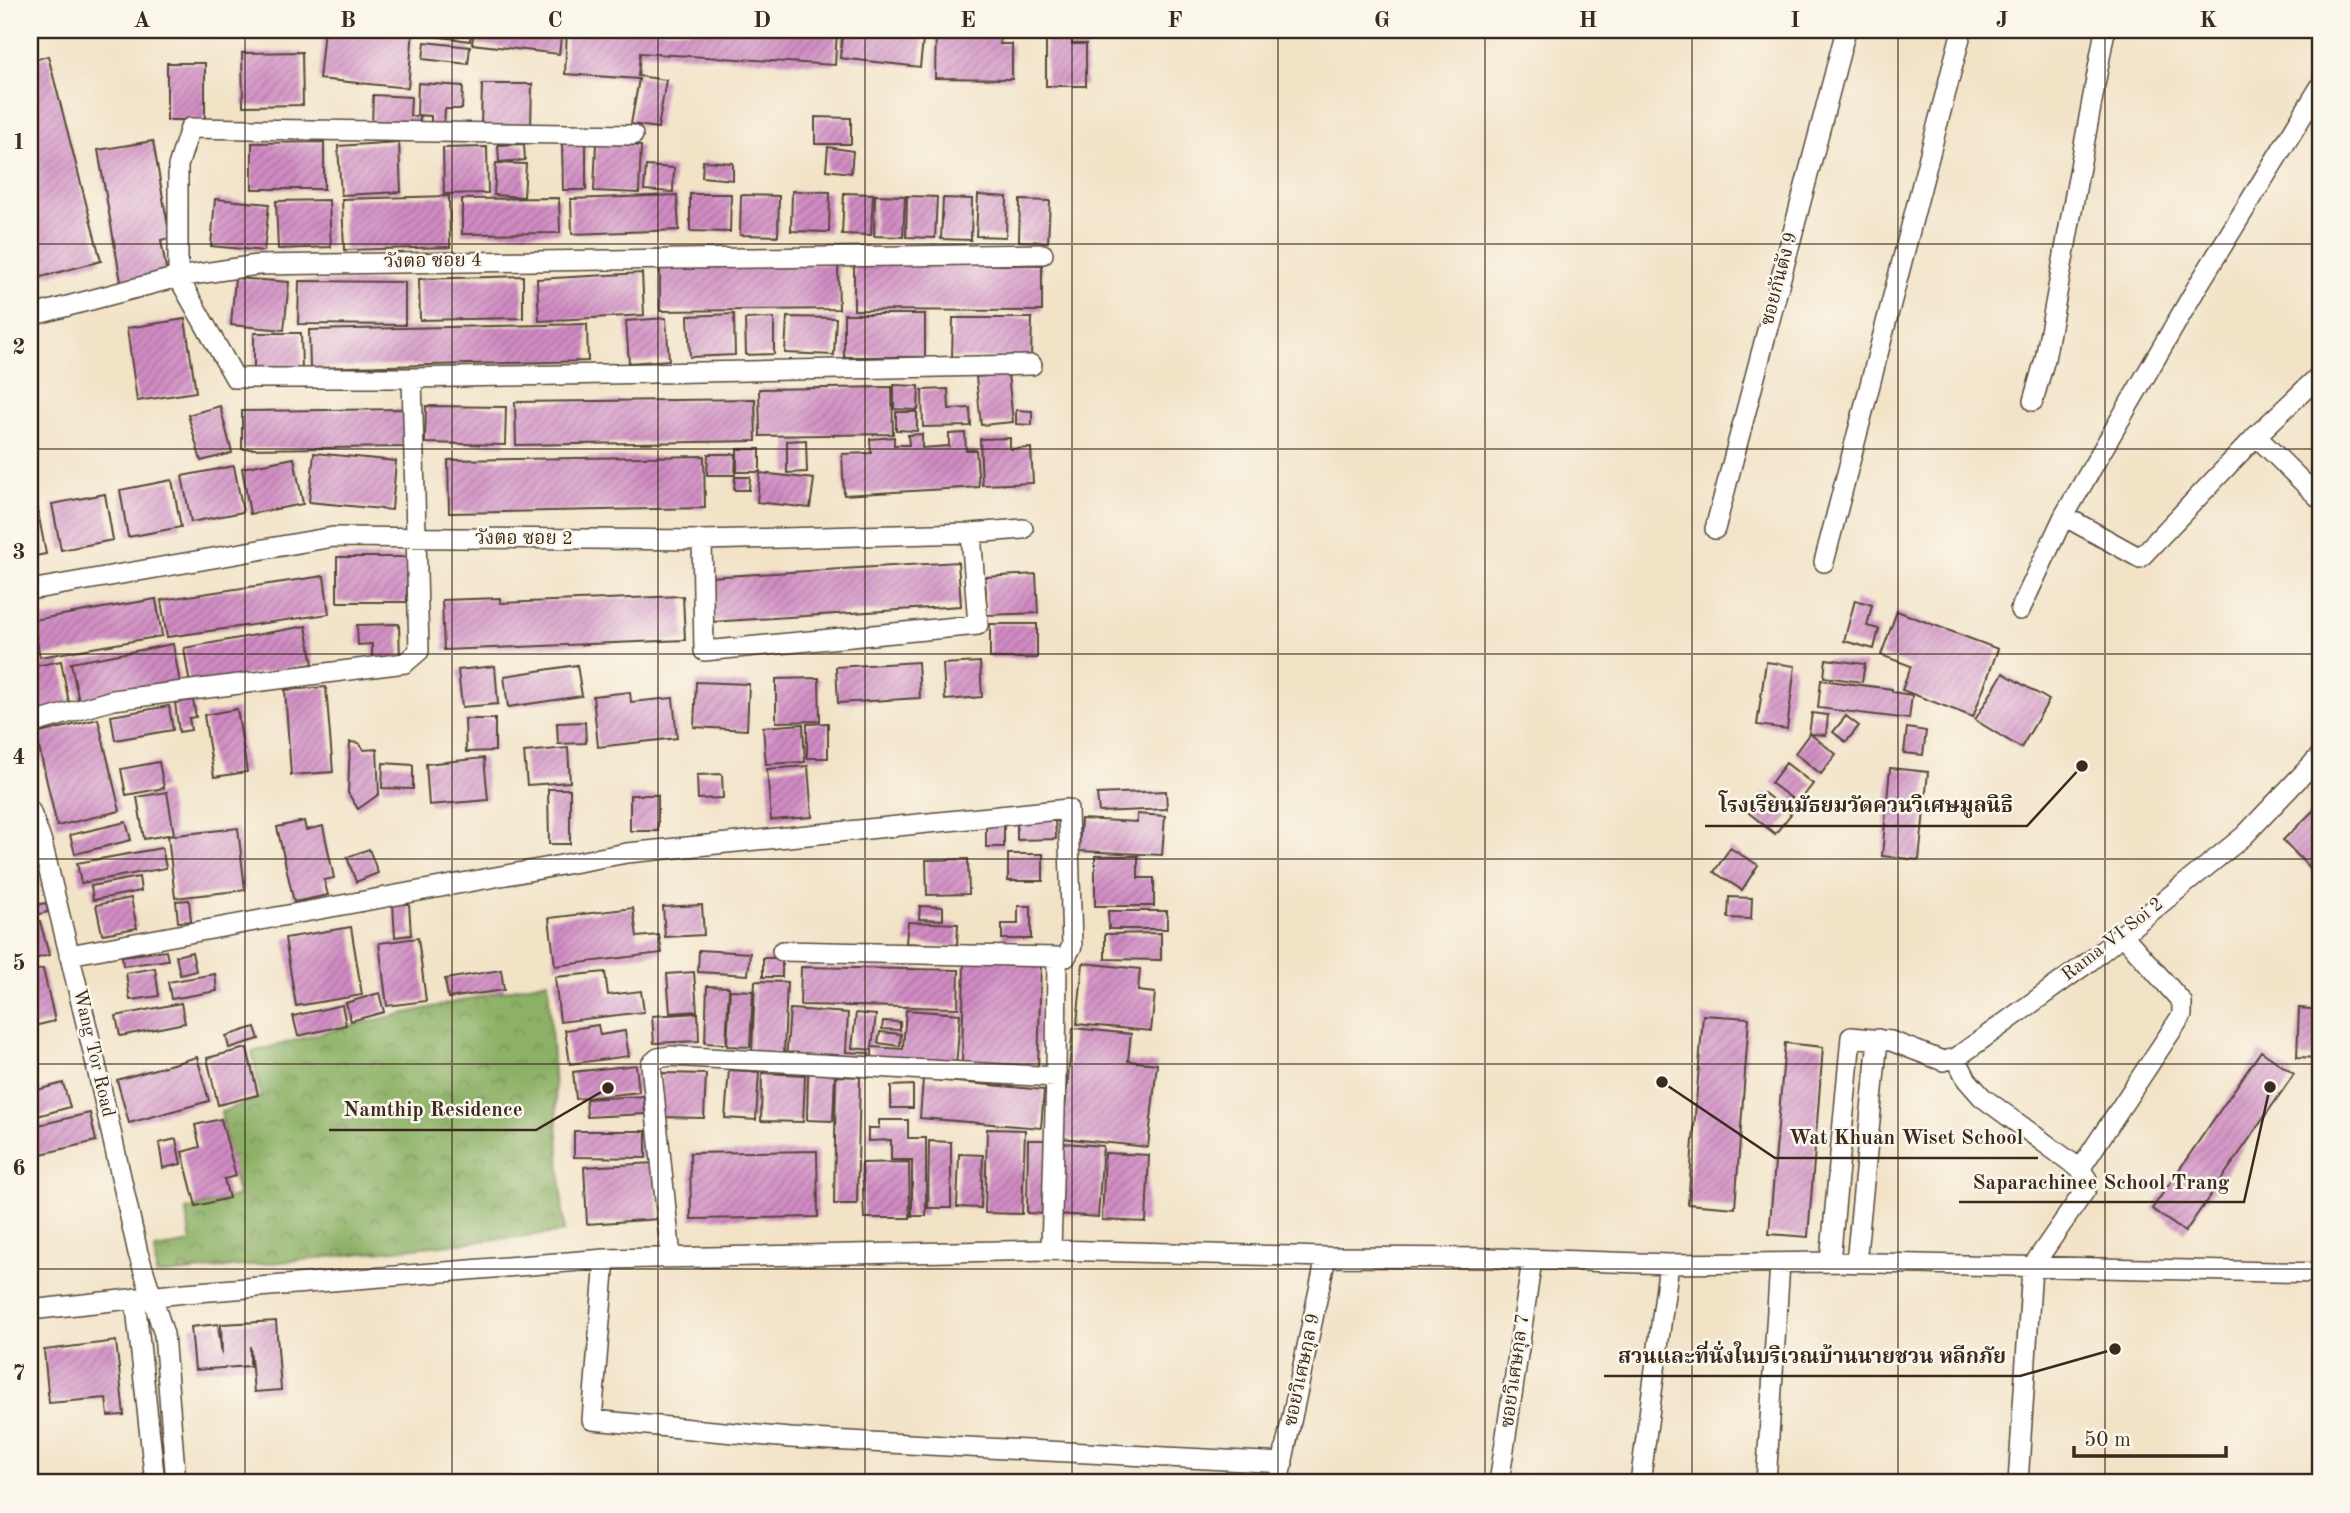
<svg xmlns="http://www.w3.org/2000/svg" width="2350" height="1513" font-family="'Old Standard TT','Noto Serif Thai',serif">
<defs>
<pattern id="forest-crowns" width="20" height="18" patternUnits="userSpaceOnUse" patternTransform="scale(1.75)"><rect width="20" height="18" fill="#8cb065"/><path d="M2 6a3 3 0 1 1 6 0M12 15a3 3 0 1 1 6 0" fill="none" stroke="#748f53"/></pattern>
<pattern id="building-hatch" width="6" height="6" patternUnits="userSpaceOnUse" patternTransform="scale(1.75)"><rect width="6" height="6" fill="#d08bc3"/><path d="M-1 1l2-2M0 6l6-6M5 7l2-2" fill="none" stroke="#aa729e"/></pattern>
</defs>
<rect width="100%" height="100%" fill="#fbf7ec"/>
<filter id="ink" filterUnits="userSpaceOnUse"><feTurbulence type="fractalNoise" baseFrequency=".0143" numOctaves="2"/><feDisplacementMap in="SourceGraphic" scale="14" xChannelSelector="R" yChannelSelector="G"/><feConvolveMatrix kernelMatrix="1 2 1 2 8 2 1 2 1" color-interpolation-filters="sRGB"/></filter>
<filter id="wash" filterUnits="userSpaceOnUse"><feTurbulence type="fractalNoise" baseFrequency=".00686" numOctaves="4" result="noise"/><feDisplacementMap in="SourceGraphic" scale="28" xChannelSelector="R" yChannelSelector="G"/><feGaussianBlur stdDeviation="1.57" result="paint"/><feColorMatrix in="noise" values="0 0 0 0 0 0 0 0 0 0 0 0 0 0 0 0 0 1.4 0 .05"/><feComposite in="paint" operator="in"/></filter>
<g filter="url(#wash)">
<rect width="100%" height="100%" fill="#f2e3c7"/>
<path fill="url(#forest-crowns)" stroke="#646d42" stroke-width="2" d="M548,981L564,1232L156,1275L155,1249L191,1243L186,1210L238,1196L221,1112L261,1097L252,1052L341,1028Z"/>
<g id="blocks">
<path fill="url(#building-hatch)" d="M324,30H413L408,88L319,79Z
M420,30H471L470,41L419,34Z
M474,30H562L559,54L472,44Z
M567,30H837L835,65L640,53L638,76L666,80L658,128L631,124L639,79L565,74Z
M843,30L924,31L920,67L840,58Z
M936,30H1001L1000,44H1012V79L935,78Z
M1046,33H1072V44H1086V86H1046Z
M425,42L470,47L468,64L423,59Z
M302,52L303,105L243,106L242,53Z
M48,56L101,261L30,280V61Z
M167,63H205V120H167Z
M418,83L463,86L462,109H445L444,126L431,125V116L417,115Z
M482,84H532L531,127H481Z
M373,95L411,97L410,116H420V127L372,125Z
M815,117L851,118V144H815Z
M153,141L170,238L161,240L167,274L121,282L98,150Z
M324,142V189H252V143Z
M399,142L401,192L341,195L338,146Z
M562,142H586V190H563Z
M596,143L641,146L639,193L594,191Z
M524,144L525,160L499,162L498,145Z
M487,147L488,193L444,194L443,148Z
M828,147L853,151L851,173L826,170Z
M703,161L733,163V180L702,177Z
M496,163L526,164L524,197L494,195Z
M646,166L674,168L673,192L644,190Z
M792,191L830,192L829,232L791,231Z
M844,193L873,194L871,235L842,234Z
M690,194H731L730,232L690,231Z
M677,195L679,230L572,234L571,199Z
M741,195L779,196L778,236L740,235Z
M875,195L905,196L903,237L874,236Z
M978,195L1007,197L1006,237L976,236Z
M449,196L450,247L344,250L342,199Z
M907,196L937,197L935,238L906,237Z
M559,198L560,233L462,234V199Z
M943,198L972,199L971,240L941,239Z
M215,199L269,204L264,251L211,246Z
M329,200L331,247L278,249L276,201Z
M1020,200L1050,201L1048,242L1019,241Z
M838,264L839,309L660,311V266Z
M854,264L1042,265V311L854,310Z
M642,273L644,315L539,321L537,279Z
M523,276V318L420,320L419,279Z
M235,278L289,282L284,330L231,325Z
M299,281L405,282V325L298,324Z
M734,314L735,355L690,357L688,316Z
M844,314H925V357H844Z
M787,317L836,318L834,355L785,353Z
M666,318L669,360L629,363L626,321Z
M774,318V354L746,355L745,319Z
M953,318H1032L1031,358H952Z
M185,319L196,392L137,401L127,328Z
M587,324L588,361L310,368L309,330Z
M254,333H301L302,370H254Z
M1008,374L1013,422L981,425L976,377Z
M894,385L919,386L918,410L894,409Z
M892,387L893,434L760,436L759,389Z
M948,389L949,409L970,408L971,426L923,427L922,390Z
M755,399L756,441L516,445L515,402Z
M220,406L232,453L201,461L188,415Z
M426,406L506,407L505,445L425,443Z
M405,409L406,447L242,449V411Z
M1016,410L1032,411V425L1016,424Z
M896,412H917V431L896,430Z
M965,433L966,450H976L979,487L844,495L842,454L871,453L870,439L894,437V445H909L908,435L922,434V448L949,446V434Z
M1010,438V449L1031,448L1033,483L982,485L980,439Z
M806,440L807,472L787,473V441Z
M737,449H760V472H737Z
M314,453L396,461L392,510L309,502Z
M708,454H736L735,475H707Z
M704,456L705,508L449,513L448,460Z
M294,458L303,504L250,514L242,468Z
M234,466L243,512L191,522L182,476Z
M760,473L814,479L810,508L757,502Z
M735,477H750L749,490H734Z
M172,480L181,527L128,537L120,490Z
M105,494L113,540L61,550L52,504Z
M37,507L46,554L30,557V509Z
M337,557H407V602H337Z
M958,562L961,606L711,622L708,577Z
M1036,574L1038,613L987,615L985,577Z
M324,576L329,614L167,637L161,600Z
M683,596L685,640L444,650L442,600L500,598V603Z
M156,599L162,636L40,657L33,620Z
M1855,600L1872,605L1867,626L1879,629L1874,649L1844,641Z
M1897,611L1998,649L1973,717L1902,690L1911,666L1881,655Z
M399,624L400,661L372,662V644L358,645L357,625Z
M990,624H1037V658H990Z
M306,626L313,664L190,685L184,648Z
M173,644L180,683L79,702L71,663Z
M1826,659L1865,664L1862,682L1824,677Z
M61,661L70,708L30,715V667Z
M918,662L920,698L838,703L836,667Z
M980,662L982,697L945,700L943,664Z
M1766,662L1795,666L1787,729L1757,725Z
M577,665L582,696L508,707L504,676Z
M495,666L498,704L462,707L458,670Z
M2003,673L2049,700L2021,748L1975,720Z
M819,678L820,721L776,722V679Z
M1821,680L1892,689V692L1912,695L1909,719L1818,708Z
M696,682L749,684L747,730L694,727Z
M326,687L333,772L291,775L285,690Z
M630,692L631,702L673,698L677,738L598,747L593,696Z
M193,700L196,717L189,718L191,730L179,732L175,703Z
M169,706L173,730L115,740L111,716Z
M237,709L247,772L214,777L204,715Z
M1812,713L1828,715L1826,735L1810,734L1836,754L1821,774L1795,753L1809,734Z
M1846,716L1859,726L1846,742L1833,732Z
M98,719L120,811L57,826L36,734Z
M465,719H495V751L466,752Z
M585,722L586,743L558,744L557,723Z
M828,723V758H807V724Z
M803,724L805,762L766,764L763,727Z
M1907,728L1926,731L1923,755L1904,753Z
M350,742L359,743L364,750L377,749L379,794L358,809L348,793Z
M568,748L570,782L527,785L524,752Z
M484,758L488,800L429,805L426,764Z
M159,762L164,788L126,795L121,769Z
M383,763L413,765V789L382,788Z
M1786,763L1813,784L1798,803L1771,783Z
M808,766L812,817L771,820L767,769Z
M1890,768L1928,772L1919,860L1882,856Z
M722,774L723,798L698,799L697,775Z
M548,789H570V844H549Z
M1166,791L1167,809L1099,812L1097,794Z
M167,792L174,834L144,839L137,797Z
M1764,793L1791,814L1775,834L1749,813Z
M630,795H658V831H630Z
M2320,804V879L2283,840Z
M1137,814L1165,816L1162,855L1079,851L1081,819L1137,822Z
M1055,818L1056,839L1017,840V819Z
M304,821L306,830L323,826L334,878L324,880L328,895L294,902L277,827Z
M126,822L131,840L75,854L70,835Z
M986,824H1004V847H986Z
M238,828L245,890L175,898L168,836Z
M162,848L166,868L81,883L77,863Z
M1730,848L1758,865L1742,890L1714,872Z
M369,849L378,873L356,882L347,857Z
M1008,854H1043V881H1008Z
M1095,856H1138V878H1154V906H1095Z
M968,859L969,894L927,895L926,860Z
M139,877L141,891L93,900L91,886Z
M30,883L36,905L46,903L48,912L30,916Z
M1729,897L1752,898L1751,919L1728,918Z
M131,898L137,928L102,934L96,905Z
M189,900L191,921L178,922L176,901Z
M393,904H409L411,935L395,937Z
M702,905L704,935L665,937L663,907Z
M920,906L943,907V920L919,919Z
M1018,906H1031V939H1002V924H1018Z
M633,908L637,937L659,935L662,953L555,966L549,918Z
M1108,911H1167V929H1109Z
M40,921L49,955L30,960V923Z
M908,922L958,924L957,946L906,943Z
M351,927L362,995L296,1006L285,938Z
M1161,933V960L1105,959V934Z
M418,938L426,1001L387,1006L379,943Z
M699,950L750,953L748,975L698,972Z
M166,951L168,960L123,966L122,956Z
M192,952L196,971L180,975L176,956Z
M763,958H782V977H763Z
M964,959L1041,961L1038,1069L962,1067Z
M1083,963L1140,969L1138,991L1155,993L1151,1031L1077,1024Z
M801,967L959,970L958,1008L800,1005Z
M155,968L159,996L130,1000L126,973Z
M43,969L55,1021L30,1027V972Z
M501,970L504,990L448,998L445,979Z
M605,972L608,995L641,991L644,1012L560,1022L555,977Z
M694,972L697,1011L670,1013L667,974Z
M215,974L217,991L171,999L168,982Z
M755,981L787,982L784,1053L752,1052Z
M707,986L729,987L726,1044L705,1043Z
M730,990L753,991L750,1047L727,1046Z
M379,993L384,1012L351,1021L346,1003Z
M181,1003L185,1023L120,1036L116,1016Z
M342,1005L346,1025L298,1036L293,1016Z
M2299,1008L2320,1010V1058L2297,1057Z
M790,1009L848,1013L846,1052L869,1053V1066L786,1062Z
M906,1010L960,1014L956,1069L872,1064V1050L852,1048L856,1013L876,1015L872,1047L903,1049Z
M698,1013L699,1041L654,1043L652,1016Z
M1703,1015L1749,1018L1735,1208L1688,1204Z
M883,1021L900,1022V1030L882,1029Z
M598,1025L600,1035L625,1031L629,1056L570,1064L565,1030Z
M255,1027L259,1039L229,1048L226,1036Z
M1073,1028L1131,1034L1128,1061L1157,1064L1148,1147L1062,1138Z
M880,1032L901,1034L900,1046L878,1043Z
M1785,1043L1823,1047L1808,1237L1769,1234Z
M247,1048L258,1095L218,1105L207,1058Z
M2261,1051L2294,1074L2185,1232L2152,1209Z
M197,1057L209,1101L129,1123L117,1080Z
M636,1065L639,1092L576,1099L573,1072Z
M729,1070L759,1072L756,1120L725,1118Z
M662,1073L706,1074L704,1118L660,1117Z
M762,1073L805,1075L803,1122L761,1121Z
M808,1073L835,1074L833,1121L807,1120Z
M836,1076L860,1077L857,1204H834Z
M923,1079L1044,1090L1041,1128L920,1118Z
M63,1083L70,1107L34,1117L30,1103V1092Z
M913,1085V1108H891V1086Z
M644,1096L645,1114L587,1117L586,1099Z
M90,1113L96,1141L33,1156L30,1127Z
M221,1119L236,1176L224,1179L229,1198L196,1206L182,1152L200,1147L195,1125Z
M879,1120H908V1138H926V1216H912V1160H891V1140L868,1141V1128H879Z
M987,1129L1025,1130L1022,1214L985,1213Z
M574,1131H646V1158L574,1157Z
M176,1139L181,1164L163,1168L159,1143Z
M1028,1140H1050L1049,1214L1027,1213Z
M929,1141L951,1142V1208H928Z
M1063,1143L1103,1146L1098,1217L1058,1214Z
M817,1151L818,1217L691,1219L690,1153Z
M1105,1153L1149,1155L1146,1222L1102,1220Z
M959,1154L983,1155L981,1208L957,1207Z
M909,1162L910,1218H864L862,1163Z
M655,1163L659,1219L587,1224L584,1167Z
M276,1321L281,1390L254,1392L250,1346V1366L195,1370L191,1327L218,1324L222,1355L221,1324Z
M116,1341L124,1415L108,1416L106,1398L49,1403L44,1350Z"/>
</g>
</g>
<g filter="url(#ink)">
<use href="#blocks" fill-opacity="0" stroke="#564637" stroke-width="2"/>
<g fill="none" stroke-linecap="round" stroke-linejoin="round">
<defs>
<path id="minor" d="M633,135L190,128L178,166V277L235,378H412L1032,365
M30,316L178,277L257,265L1043,254
M2033,401L2045,359L2105,30
M2256,436L2320,499
M2064,516L2140,558L2256,436L2320,375
M1715,529L1846,30
M702,540L704,651L978,625L971,533
M1824,562L1962,30
M30,590L333,537L702,540L971,533L1023,529
M2020,610L2064,516L2197,287L2320,87
M30,724L113,700L405,663L419,651L412,378
M30,810L42,842L95,1060L138,1253L164,1334L176,1483
M782,951L1057,957L1056,1077L1051,1250
M69,955L627,853L1068,809L1072,946L1066,957H1057
M1956,1058L1967,1080L1982,1097L2080,1169L2087,1179L2086,1189L2032,1267L2018,1483
M2080,1169L2182,1015V1002L2122,934
M671,1258L651,1064L658,1058L671,1056L1056,1077
M605,1259L592,1420L790,1438L1283,1463
M1830,1262L1851,1037L1891,1041L1943,1061L1956,1058L2090,961L2244,836L2320,756
M1856,1263L1878,1039
M135,1298L155,1483
M30,1310L185,1293L605,1259L1051,1250L1326,1257L1493,1258L1669,1264L1830,1262L2320,1273
M1278,1483L1326,1257
M1499,1483L1532,1260
M1640,1483L1669,1264
M1766,1483L1780,1263"/>
</defs>
<use href="#minor" stroke="#564637" stroke-width="22"/>
<use href="#minor" stroke="#fff" stroke-width="19"/>
</g>
</g>
<path fill="none" stroke="#3b2a1e" stroke-width="2" stroke-opacity="0.55" d="M245,30V1483M452,30V1483M658,30V1483M865,30V1483M1072,30V1483M1278,30V1483M1485,30V1483M1692,30V1483M1898,30V1483M2105,30V1483M30,244H2320M30,449H2320M30,654H2320M30,859H2320M30,1064H2320M30,1269H2320"/>
<g text-anchor="middle" dominant-baseline="central" stroke-width="5" stroke-linejoin="round" paint-order="stroke">
<g font-size="19" fill="#3b2a1e" stroke="#fbf7ec">
<text transform="translate(433 262) rotate(-1)">วังตอ ซอย 4</text>
<text transform="translate(1780 279) rotate(-75)">ซอยกันตัง 9</text>
<text x="524" y="539">วังตอ ซอย 2</text>
<text transform="translate(2113 940) rotate(-38)">Rama VI Soi 2</text>
<text transform="translate(93 1053) rotate(77)">Wang Tor Road</text>
<text transform="translate(1303 1370) rotate(-78)">ซอยวิเศษกุล 9</text>
<text transform="translate(1516 1371) rotate(-82)">ซอยวิเศษกุล 7</text>
</g>
</g>
<path fill="none" stroke="#3b2a1e" stroke-width="2.5" d="M2082 766L2027 826H1705M608 1088L536 1130H329M1662 1082L1775 1158H2038M2270 1087L2244 1202H1959M2115 1349L2020 1376H1604"/>
<g fill="#3b2a1e" stroke="#fbf7ec" stroke-width="2.5">
<circle cx="2082" cy="766" r="7"/>
<circle cx="608" cy="1088" r="7"/>
<circle cx="1662" cy="1082" r="7"/>
<circle cx="2270" cy="1087" r="7"/>
<circle cx="2115" cy="1349" r="7"/>
</g>
<g font-size="21" text-anchor="middle" font-weight="bold" fill="#3b2a1e" stroke="#fbf7ec" stroke-width="5" stroke-linejoin="round" paint-order="stroke">
<text x="1866" y="812">โรงเรียนมัธยมวัดควนวิเศษมูลนิธิ</text>
<text x="433" y="1116">Namthip Residence</text>
<text x="1906" y="1144">Wat Khuan Wiset School</text>
<text x="2101" y="1189">Saparachinee School Trang</text>
<text x="1812" y="1363">สวนและที่นั่งในบริเวณบ้านนายชวน หลีกภัย</text>
</g>
<rect width="2350" height="1513" fill="none" stroke="#fbf7ec" stroke-width="77"/>
<path d="M2074 1446v10h152v-10" fill="none" stroke="#3b2a1e" stroke-width="3.5"/>
<text x="2084" y="1446" font-size="21" fill="#3b2a1e" stroke="#fbf7ec" stroke-width="5" paint-order="stroke">50 m</text>
<rect x="38" y="38" width="2274" height="1436" fill="none" stroke="#3b2a1e" stroke-width="2.5"/>
<g font-size="23" text-anchor="middle" font-weight="bold" fill="#3b2a1e">
<text x="142" y="27">A</text>
<text x="348" y="27">B</text>
<text x="555" y="27">C</text>
<text x="762" y="27">D</text>
<text x="968" y="27">E</text>
<text x="1175" y="27">F</text>
<text x="1382" y="27">G</text>
<text x="1588" y="27">H</text>
<text x="1795" y="27">I</text>
<text x="2002" y="27">J</text>
<text x="2208" y="27">K</text>
<text x="19" y="149">1</text>
<text x="19" y="354">2</text>
<text x="19" y="559">3</text>
<text x="19" y="764">4</text>
<text x="19" y="970">5</text>
<text x="19" y="1175">6</text>
<text x="19" y="1380">7</text>
</g>
</svg>
